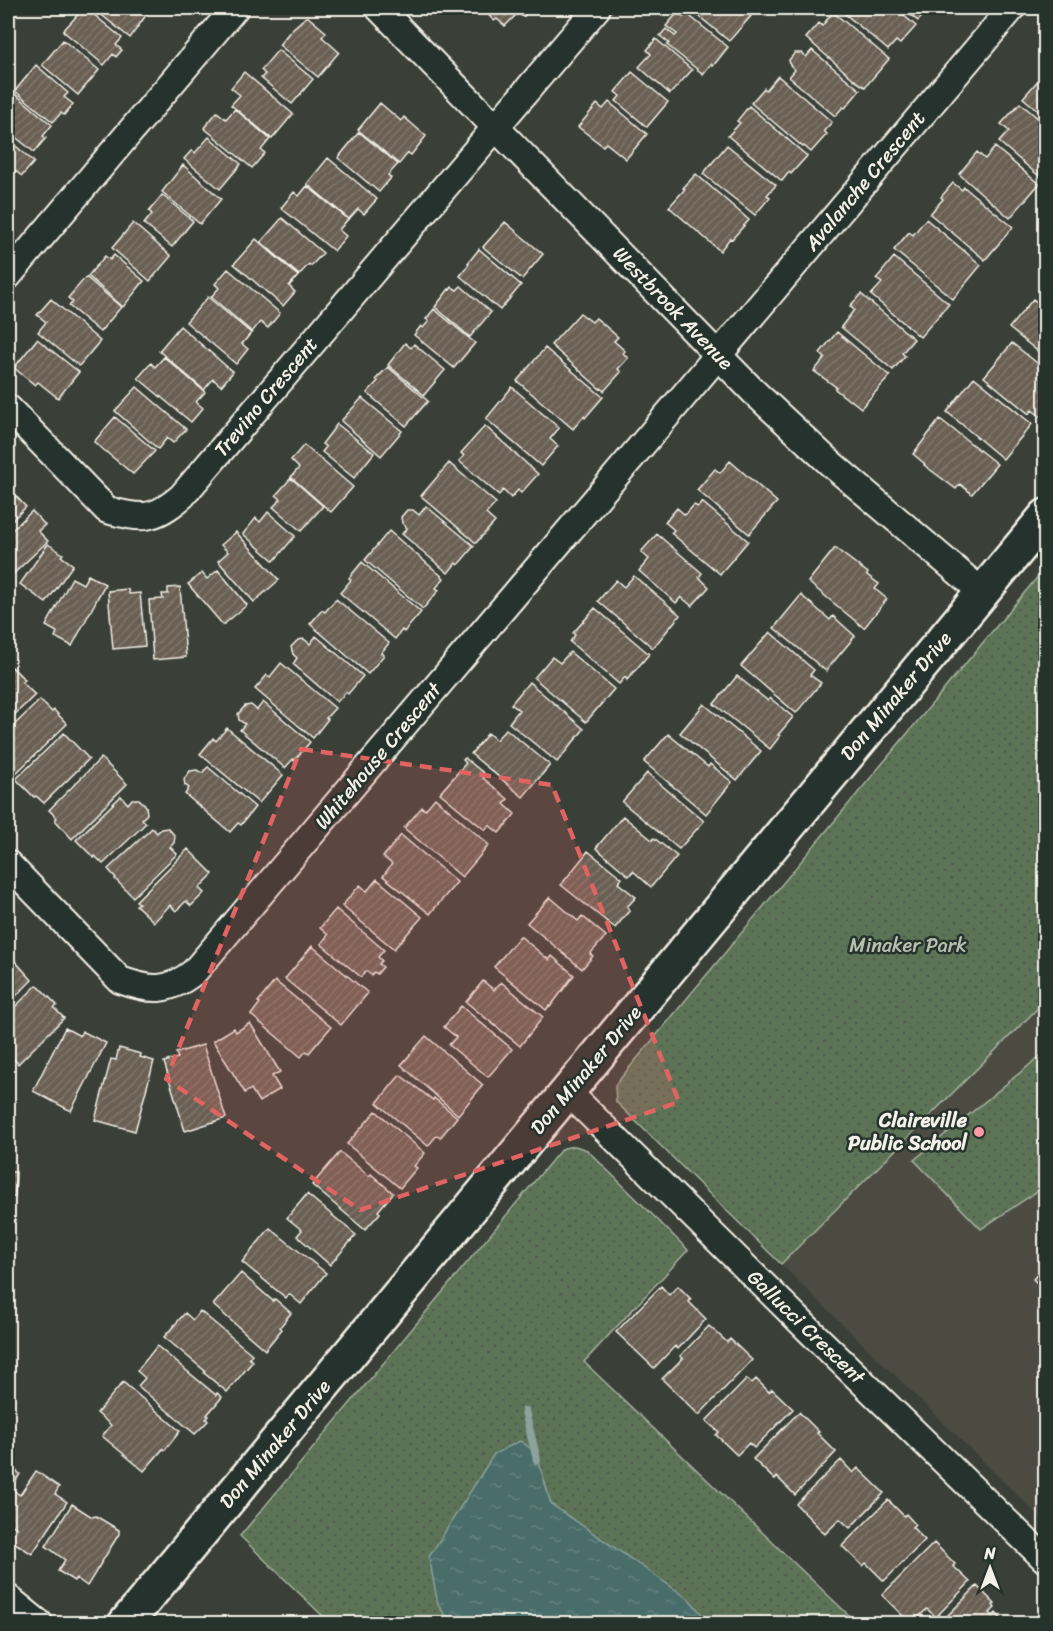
<svg xmlns="http://www.w3.org/2000/svg" width="1053" height="1631" font-family="Sriracha,sans-serif">
<defs>
<pattern id="park-dots" width="8" height="8" patternUnits="userSpaceOnUse" patternTransform="scale(1.5)"><rect width="8" height="8" fill="#5c7357"/><path d="M2 2h.1M6 6h.1" fill="none" stroke="#525b4e" stroke-width="1.8" stroke-linecap="round"/></pattern>
<pattern id="water-ripples" width="26" height="14" patternUnits="userSpaceOnUse" patternTransform="scale(1.5)"><rect width="26" height="14" fill="#486d6b"/><path d="M2 4q2-2 4 0t4 0M15 11q2-2 4 0t4 0" fill="none" stroke="#638280"/></pattern>
<pattern id="building-hatch" width="6" height="6" patternUnits="userSpaceOnUse" patternTransform="scale(1.5)"><rect width="6" height="6" fill="#695e53"/><path d="M-1 1l2-2M0 6l6-6M5 7l2-2" fill="none" stroke="#7f766c"/></pattern>
</defs>
<rect width="100%" height="100%" fill="#3a4038"/>
<filter id="ink" filterUnits="userSpaceOnUse"><feTurbulence type="fractalNoise" baseFrequency=".0167" numOctaves="2"/><feDisplacementMap in="SourceGraphic" scale="12" xChannelSelector="R" yChannelSelector="G"/><feConvolveMatrix kernelMatrix="1 2 1 2 8 2 1 2 1" color-interpolation-filters="sRGB"/></filter>
<g filter="url(#ink)">
<path fill="#4b4c43" d="M1045,1001V1522L781,1264Z"/>
<path fill="url(#park-dots)" stroke="#a8b2a0" stroke-width="1.5" d="M1045,568V1001L781,1264L616,1102L615,1085Z
M1045,1052V1186L981,1229L914,1160Z
M575,1146L587,1150L688,1250L584,1362L857,1623H330L240,1536L558,1153L564,1148Z"/>
<path fill="url(#water-ripples)" stroke="#8da29d" stroke-width="1.5" d="M520,1441L536,1452L551,1504L689,1599L709,1623H451L438,1605L429,1557L494,1454Z"/>
<g fill="none" stroke-linecap="round" stroke-linejoin="round">
<path stroke="#8da29d" stroke-width="8" d="M525,1411L537,1460"/>
</g>
<path fill="url(#building-hatch)" stroke="#f4f1e8" stroke-width="1.5" d="M84,8H86L122,38L116,45L122,50L116,57L113,54L104,65L63,31Z
M93,8H144L149,11L130,38Z
M484,8H533L523,17L518,13L505,26L497,19L494,21L483,9Z
M689,8H741L751,16L729,41Z
M838,8H895L916,26L900,44L896,41L888,50Z
M902,8H930L918,21Z
M678,12L683,17L686,13L728,47L713,66L711,64L703,74L667,45L669,43L660,36L666,29L675,36L677,34L666,26Z
M833,12L889,59L865,87L857,82L806,38L819,23L822,26Z
M307,16L326,32L322,37L339,52L318,77L279,45L291,30Z
M656,39L692,70L670,94L639,67L651,54L647,50Z
M63,40L99,70L78,95L42,65Z
M278,50L313,79L292,104L261,78L265,74L261,70Z
M812,50L860,90L845,108L843,107L835,116L789,77L795,70L790,65L789,60L795,53H801L806,57Z
M36,65L68,93L64,97L73,104L64,115L61,113L53,122L15,91Z
M244,72L293,114L272,139L231,105L240,95L231,88Z
M632,72L668,102L647,127L616,101L620,96L615,92Z
M778,76L832,122L824,131L827,134L811,152L804,146L803,147L751,103L764,88L766,90Z
M1041,77L1044,79L1046,77V117L1023,98Z
M14,93L52,125L43,136L46,138L34,152L8,131V101Z
M609,102L647,134L626,159L606,143L603,146L578,127L597,104L603,109Z
M380,103L401,121L404,117L426,136L411,155L408,153L399,164L358,130Z
M1020,103L1046,125V182L999,142L1009,131L1001,124Z
M749,106L807,156L791,174L789,172L782,181L728,136L740,123L737,121Z
M235,109L270,139L261,150L265,153L252,168L204,128L217,112L226,119Z
M359,132L398,164L388,175L391,178L379,192L338,158Z
M209,137L241,164L220,189L184,159L192,150L195,153Z
M8,139L34,162L22,176L14,170L8,178Z
M727,145L776,185L767,195L770,197L755,215L703,174Z
M995,147L1039,184L1010,218L959,174L977,152L985,159Z
M328,158L377,199L364,214L358,209L349,219L307,184Z
M183,165L221,199L200,224L162,192Z
M696,174L749,220L732,239L730,238L720,251L669,207L685,189L683,188Z
M953,183L962,190L964,187L1013,227L985,260L930,214L943,199L941,197Z
M307,186L348,219L339,230L346,236L334,251L281,208L294,192L299,196Z
M162,195L193,221L172,247L144,224L152,214L149,211Z
M282,218L323,253L311,266L309,264L299,275L261,242Z
M926,219L981,265L953,299L894,250L909,232L913,235Z
M505,222L543,254L522,279L483,247Z
M133,223L171,256L150,281L112,248Z
M256,239L298,276L289,286L295,292L283,306L234,264Z
M479,249L521,285L500,310L460,276L469,264L468,263Z
M114,255L144,281L123,307L88,276L105,256L110,260Z
M894,257L949,304L920,337L871,295L882,283L876,279Z
M228,269L280,313L268,328L260,322L252,332L211,297L219,288L215,284Z
M86,277L121,307L100,332L69,306L73,302L68,298Z
M461,286L491,312L470,337L435,307L449,289L450,290L452,287L457,290Z
M861,294L914,339L902,353L905,356L893,370L841,327L854,310L850,306Z
M208,297L251,333L242,344L248,349L236,364L186,322Z
M51,299L100,341L79,366L38,332L46,322L37,315Z
M1033,299L1046,310V358L1009,328Z
M434,309L475,343L454,368L414,335L421,326L423,328L429,321L426,319Z
M580,313L592,322L596,318L618,337L614,341L625,351L623,353L628,358L618,369L621,372L604,391L601,388L600,389L551,345Z
M180,326L233,372L221,386L213,379L204,390L159,351Z
M837,332L890,376L861,408L851,400L850,401L835,389L836,387L814,371L825,358L820,353Z
M37,339L79,372L58,398L38,382L35,385L14,368Z
M405,343L411,348L414,344L445,370L424,395L388,365Z
M1012,343L1046,370V416L1044,419L1032,410L1029,414L984,377Z
M545,348L603,397L585,418L584,416L573,429L517,381Z
M164,357L205,392L196,402L203,408L191,422L138,378L151,363L155,367Z
M388,367L428,401L406,426L367,393L378,381L376,379Z
M974,377L1032,424L1003,459L947,412Z
M137,387L186,429L173,443L167,438L158,449L115,411Z
M512,387L559,428L550,439L558,446L541,466L486,419Z
M362,398L402,431L381,456L341,421Z
M115,417L155,451L133,474L94,442Z
M940,419L997,464L972,494L960,484L956,489L924,465L925,464L913,454Z
M337,424L374,453L354,478L322,452L326,447L322,444Z
M485,426L538,474L521,493L518,490L511,498L503,490L499,495L459,461L464,456L461,453Z
M304,445L353,487L331,512L291,477L299,468L291,460Z
M730,461L777,502L749,534L697,490L715,469L720,473Z
M449,463L496,503L486,514L495,522L476,543L421,496Z
M291,478L323,506L301,531L273,507L281,499L276,495Z
M13,493L26,507L8,524V498Z
M702,502L748,541L720,574L671,533L674,530L665,522L677,508L685,515L694,505L698,507Z
M426,506L474,546L458,565L456,563L448,573L402,534L407,528L402,523L401,517L407,510H413L419,515Z
M32,511L45,525L38,531L48,541L8,579V534Z
M268,512L295,536L274,561L243,534L256,518L260,522Z
M389,531L444,578L436,588L439,590L423,609L365,560Z
M236,532L279,580L254,602L218,561L228,552L221,545Z
M657,534L702,573L699,577L709,587L692,606L681,597L676,603L639,571L649,559L641,552Z
M48,544L63,554L61,556L73,565L46,603L20,584Z
M835,548L868,573L867,575L879,584L875,589L887,599L864,628L808,582Z
M362,562L421,612L404,632L402,630L395,639L340,593L351,580L349,578Z
M218,570L247,605L223,625L188,584L202,573L207,579Z
M88,575L105,584L72,646L55,637L57,632L46,626L72,578L83,584Z
M634,576L680,615L653,648L598,601L616,580L624,587Z
M180,587L186,657L153,660L149,600L163,599L162,594H168V588Z
M128,589L129,594L140,593L145,646L113,649L108,591Z
M801,595L830,620L833,616L855,636L826,671L774,628Z
M336,599L389,643L381,653L384,655L368,674L310,624L322,610L325,612Z
M595,608L649,654L627,680L625,677L619,684L570,642L575,635L573,633Z
M770,632L814,670L810,675L821,683L796,713L741,666Z
M316,636L363,676L348,694L346,692L337,702L293,664L297,658L293,654L291,647L298,640L304,639L310,644Z
M570,652L614,689L586,722L534,678L552,657L560,663Z
M281,663L335,708L326,718L328,719L313,738L255,689L267,675L270,677Z
M12,667L25,680L22,682L35,695L8,721V671Z
M737,676L768,701L770,698L793,717L778,735L780,736L770,749L714,704Z
M529,682L584,729L557,762L509,723L519,710L511,704Z
M40,700L52,712L54,710L67,724L12,777L8,772V731Z
M263,702L310,742L294,761L293,759L285,768L240,730L245,724L239,720L238,714L245,706L251,705L257,710Z
M704,704L761,751L737,780L680,733Z
M227,728L283,775L259,803L200,754L213,738L216,741Z
M506,729L550,765L523,797L471,754L488,733L496,740Z
M64,733L89,759L44,803L36,796L34,797L16,779Z
M668,734L708,767L710,764L732,782L706,814L644,762Z
M101,758L127,784L72,839L55,820L57,818L49,810Z
M465,758L486,775L483,778L508,799L504,804L515,814L499,833L489,825L485,830L440,793L466,763L463,760Z
M208,767L255,807L241,825L238,823L230,832L185,794L189,788L185,785L184,779L190,771L197,770L202,773Z
M647,773L704,821L679,849L622,802Z
M121,796L128,804L132,799H139L146,806L147,814L142,819L146,823L103,864L95,856L94,858L76,840Z
M435,798L489,845L462,877L404,828L422,807L425,810Z
M623,816L652,840L654,838L677,856L651,887L633,871L629,876L596,848Z
M152,828L157,833L161,829L168,828L175,836L174,843L170,847L177,854L133,897L115,879L116,878L108,869Z
M401,835L457,882L430,914L383,876L392,864L383,857Z
M188,849L213,874L199,888L204,893L191,906L186,901L176,911L170,905L154,922L136,905L139,903L136,901Z
M588,851L622,878L618,883L636,897L627,907L630,910L615,928L561,885Z
M377,879L422,917L394,949L342,906L360,885L367,891Z
M550,897L578,921L582,916L606,936L590,954L593,956L582,969L527,923Z
M336,909L384,950L378,957L382,961L379,964L383,967L377,974L374,972L371,975L366,971L361,977L321,944L328,935L320,928Z
M520,936L549,960L552,956L574,975L550,1007L549,1006L546,1010L494,967Z
M312,946L368,993L341,1025L285,979Z
M8,960L11,964L14,960L32,980L8,1004Z
M275,981L331,1027L309,1053L306,1051L301,1057L251,1015L260,1003L258,1002Z
M483,981L494,990L501,982L543,1017L520,1046L466,1002Z
M37,985L57,1005L54,1008L64,1018L18,1064L13,1058L10,1061L8,1058V1014Z
M461,1006L512,1049L488,1077L449,1045L456,1037L444,1027Z
M250,1023L280,1072L272,1076L280,1089L259,1102L251,1089L245,1093L213,1041L234,1028L236,1032Z
M65,1028L80,1036L82,1031L106,1043L71,1111L33,1091Z
M426,1036L483,1085L458,1115L401,1065Z
M203,1045L226,1118L185,1131L164,1062L178,1058L176,1053Z
M119,1048L141,1054L140,1057L154,1061L135,1131L95,1120L111,1059L116,1060Z
M400,1075L433,1100L434,1098L457,1117L440,1138L437,1135L428,1146L377,1103Z
M376,1111L425,1153L414,1166L417,1168L400,1188L347,1144Z
M340,1152L369,1176L371,1174L393,1193L378,1211L380,1213L365,1230L312,1185Z
M8,1172H16L15,1197H10L8,1237Z
M307,1194L356,1235L330,1265L297,1236L302,1230L287,1218Z
M270,1228L326,1273L301,1304L289,1294L286,1298L242,1262Z
M1046,1266V1292L1033,1279Z
M241,1273L273,1301L275,1299L291,1313L280,1327L282,1329L265,1350L213,1305Z
M661,1286L669,1295L678,1286L691,1299L689,1302L706,1319L678,1349L675,1346L654,1368L616,1332Z
M200,1311L252,1354L249,1358L253,1361L227,1392L204,1373L205,1371L164,1337L185,1313L193,1320Z
M709,1326L727,1342L730,1339L752,1360L699,1415L662,1379L683,1358L680,1356Z
M157,1346L216,1395L217,1393L222,1397L207,1415L209,1416L206,1419L208,1421L195,1434L138,1386L145,1378L137,1371Z
M747,1379L752,1383L756,1379L769,1392L772,1389L793,1409L754,1448L749,1443L737,1455L716,1435L719,1432L706,1421Z
M123,1382L180,1431L165,1450L163,1449L144,1471L102,1436L111,1425L97,1413Z
M799,1412L819,1432L817,1433L836,1452L795,1495L777,1477L775,1480L753,1459Z
M841,1460L853,1473L858,1468L884,1493L850,1528L840,1519L825,1534L796,1504Z
M8,1465L20,1474L8,1494Z
M36,1471L59,1487L55,1494L67,1502L32,1554L9,1539L17,1528L8,1522V1498L13,1490L20,1495Z
M888,1500L904,1516L906,1514L915,1524L912,1527L925,1540L884,1581L866,1563L863,1566L842,1546Z
M72,1504L92,1517L96,1516L119,1530V1534L87,1586L76,1578L74,1581L58,1571L65,1560L46,1546Z
M934,1543L955,1564L953,1566L970,1582L936,1617L927,1609L911,1624L882,1595Z
M977,1586L995,1604L993,1605L995,1608L990,1613L993,1616L996,1613L1006,1624H945L942,1621Z"/>
<g fill="none" stroke-linecap="round" stroke-linejoin="round">
<defs>
<path id="street" d="M379,8L754,392L829,462L982,592
M8,276L235,8
M8,408L107,510C142,519 153,521 182,496L597,8
M8,864L120,980C151,991 167,993 194,972L681,399L1012,8
M568,1092L812,1333L1046,1560
M8,1598L40,1624"/>
<path id="secondary" d="M125,1624L1046,516"/>
</defs>
<use href="#street" stroke="#f4f1e8" stroke-width="30"/>
<use href="#secondary" stroke="#f4f1e8" stroke-width="38"/>
<use href="#street" stroke="#26332d" stroke-width="26"/>
<use href="#secondary" stroke="#26332d" stroke-width="33"/>
</g>
</g>
<path fill="#df6462" fill-opacity="0.2" stroke="#df6462" stroke-width="4.5" stroke-dasharray="12 8" stroke-linejoin="round" d="M301,749L552,785L679,1102L360,1210L166,1079Z"/>
<circle fill="#ff9aa2" stroke="#26332d" stroke-width="2" cx="979" cy="1132" r="6"/>
<g text-anchor="middle" dominant-baseline="central" stroke-width="5" stroke-linejoin="round" paint-order="stroke">
<g font-size="20" fill="#f4f1e8" stroke="#26332d">
<text transform="translate(865 181) rotate(-50)">Avalanche Crescent</text>
<text transform="translate(673 308) rotate(46)">Westbrook Avenue</text>
<text transform="translate(266 397) rotate(-50)">Trevino Crescent</text>
<text transform="translate(896 696) rotate(-50)">Don Minaker Drive</text>
<text transform="translate(378 756) rotate(-50)">Whitehouse Crescent</text>
<text transform="translate(586 1070) rotate(-50)">Don Minaker Drive</text>
<text transform="translate(806 1327) rotate(44)">Gallucci Crescent</text>
<text transform="translate(275 1444) rotate(-50)">Don Minaker Drive</text>
</g>
<g font-size="20" fill="#b7bfae" stroke="#26332d">
<text x="908" y="945">Minaker Park</text>
</g>
<g font-size="20" font-weight="bold" fill="#f4f1e8" stroke="#26332d" text-anchor="end">
<text x="967" y="1120">Claireville<tspan x="967" dy="23">Public School</tspan></text>
</g>
</g>
<rect width="1053" height="1631" fill="none" stroke="#26332d" stroke-width="30"/>
<rect x="15" y="15" width="1023" height="1601" fill="none" stroke="#f4f1e8" stroke-width="2" filter="url(#ink)"/>
<g transform="translate(990 1568)" stroke="#26332d" stroke-width="4.5" paint-order="stroke">
<path d="M0-4.5L10 22L0 15L-10 22Z" fill="#f4f1e8"/>
<text y="-9" font-size="16" font-weight="bold" text-anchor="middle" fill="#f4f1e8">N</text>
</g>
</svg>
